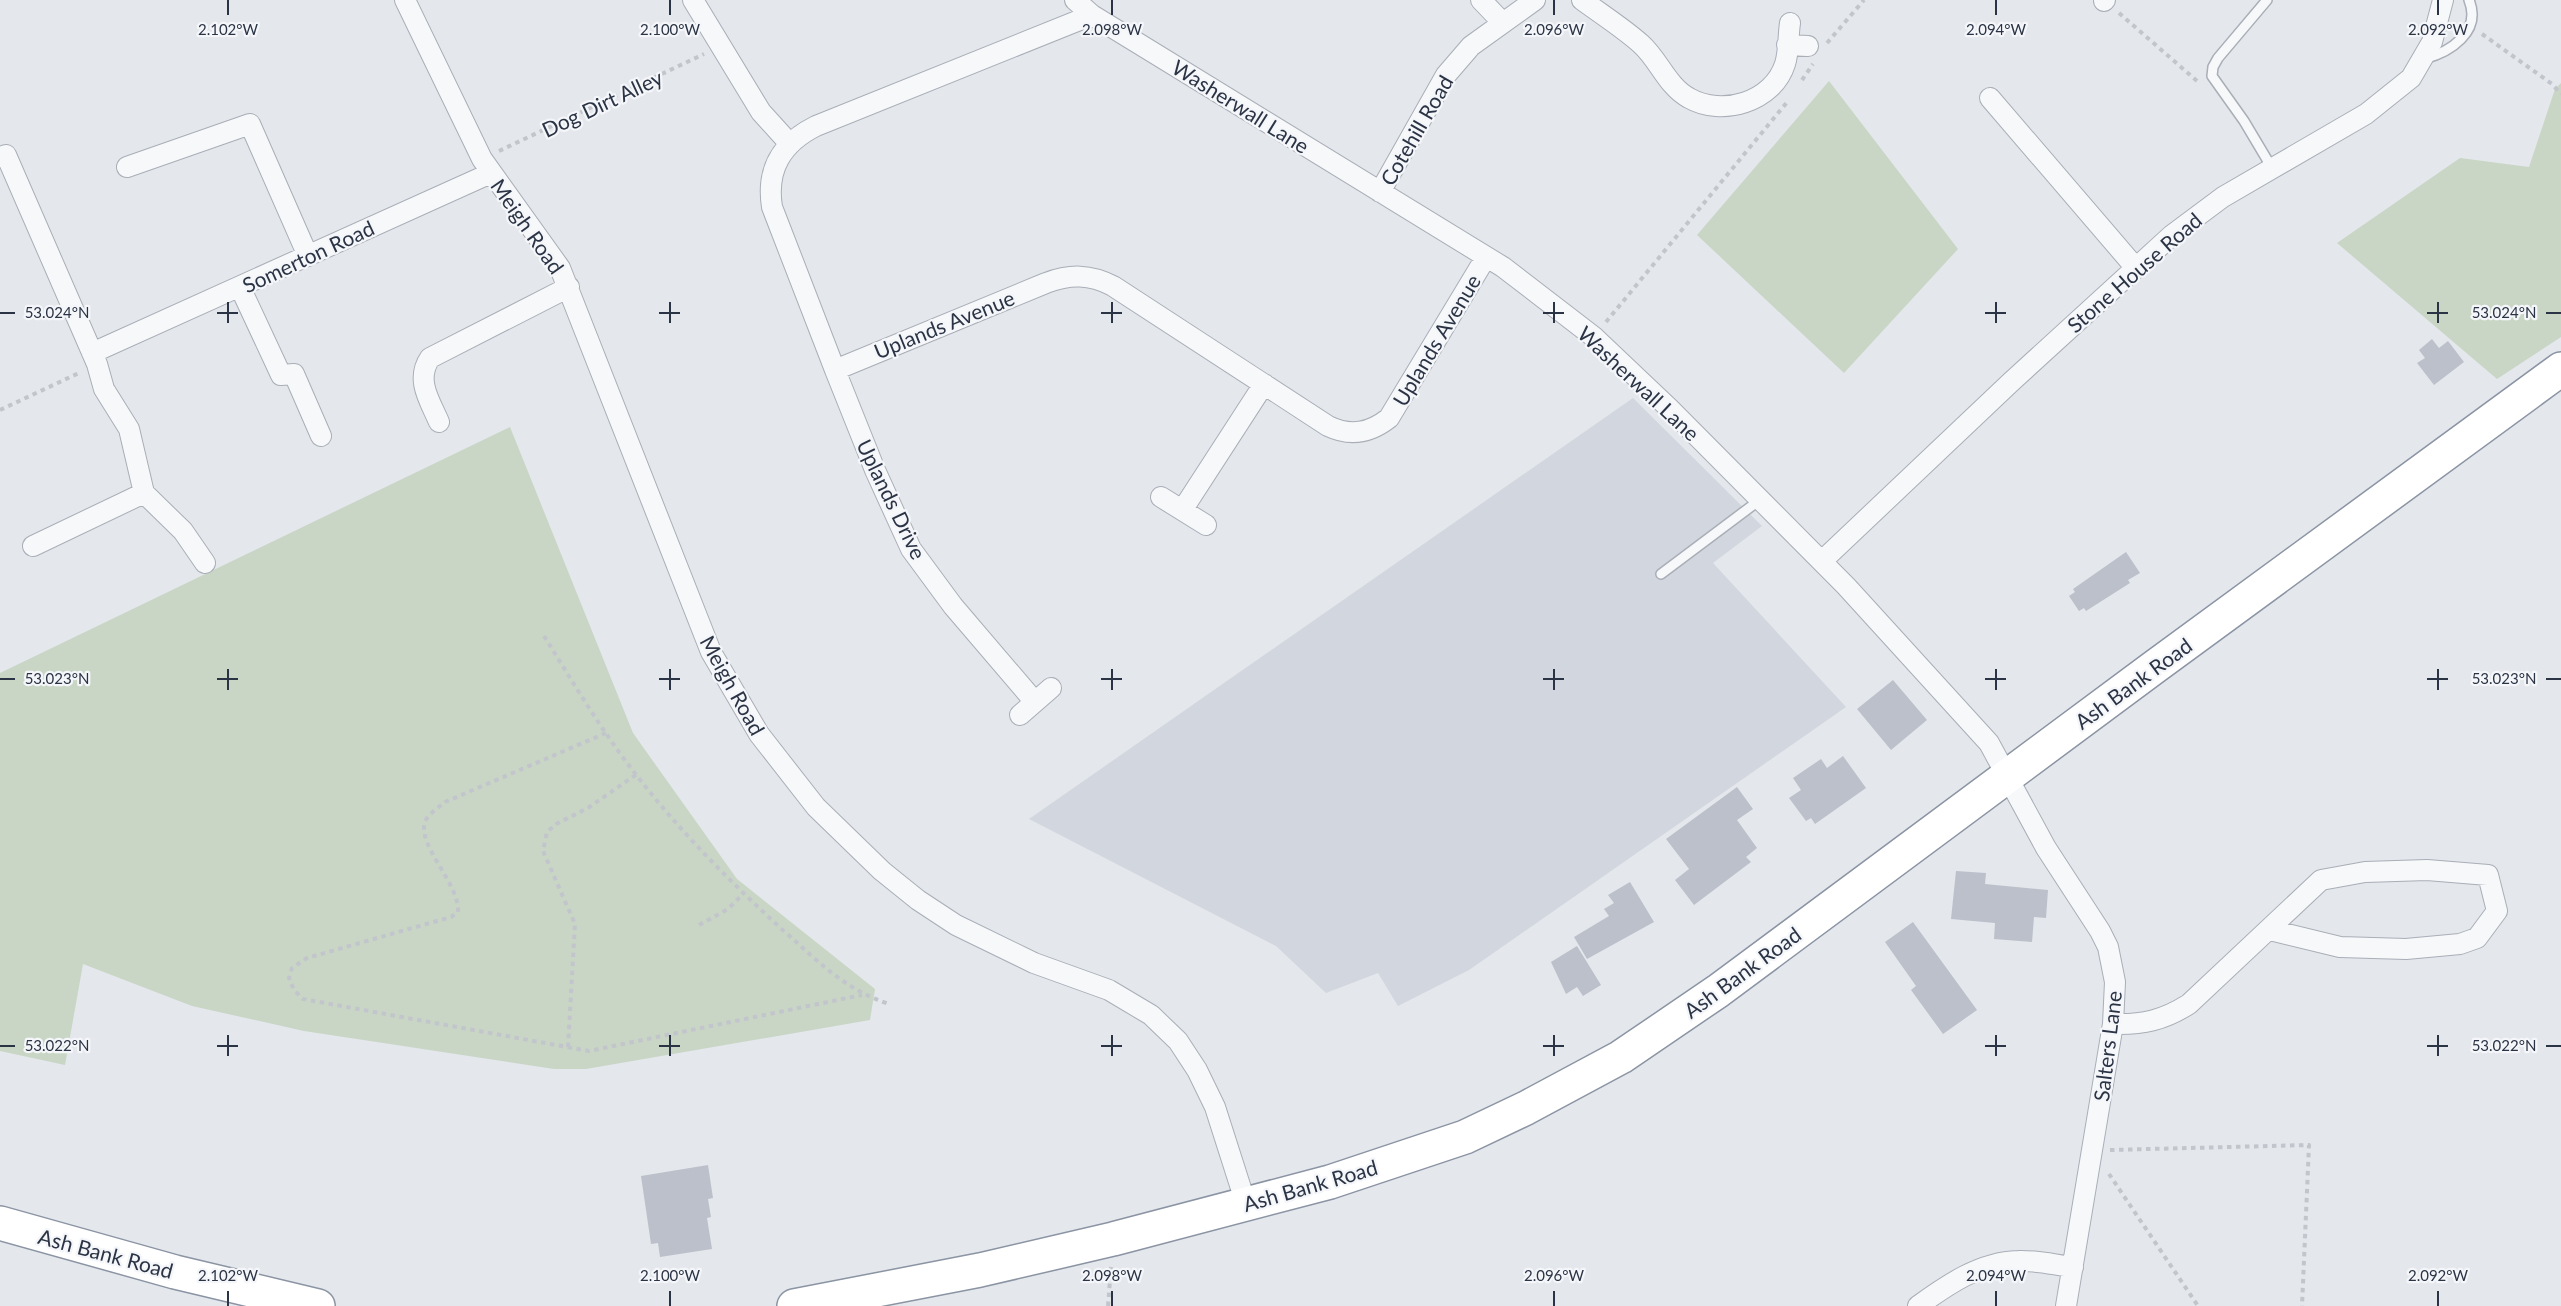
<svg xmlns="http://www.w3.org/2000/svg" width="2561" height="1306" font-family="Lato,sans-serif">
<rect width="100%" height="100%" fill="#e4e7ec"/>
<path fill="#d2d6de" d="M1633,398L1762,526L1713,563L1846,707L1469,970L1398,1006L1378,973L1326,993L1276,946L1029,819Z"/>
<path fill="#c9d6c5" d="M1829,81L1958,249L1844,373L1697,235Z
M2561,83V337L2497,379L2337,243L2460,158L2529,167L2555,89Z
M510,427L633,733L737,879L875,989L870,1020L586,1069H554L304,1031L192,1006L83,964L65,1065L0,1051V673Z"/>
<path fill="#bbc0ca" d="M2432,339L2439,348L2448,341L2464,362L2434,385L2417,363L2425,358L2419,350Z
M2126,552L2140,573L2128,580L2130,583L2086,611L2084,608L2079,611L2069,596L2075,592L2073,589Z
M1893,680L1927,720L1891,750L1857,709Z
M1843,756L1866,788L1815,824L1811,818L1806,821L1789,798L1801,790L1793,778L1821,759L1827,768Z
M1737,787L1753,809L1737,820L1757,848L1746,857L1751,862L1694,905L1675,880L1689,869L1666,839Z
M1956,871L1986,873L1985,884L2048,890L2046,918L2034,917L2032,942L1994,939L1995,923L1951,919Z
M1630,882L1654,922L1587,959L1574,937L1609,916L1604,909L1614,903L1608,895Z
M1913,922L1977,1010L1943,1034L1911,990L1916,986L1885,942Z
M1577,946L1601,985L1583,996L1577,987L1566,994L1551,962Z
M708,1165L713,1198L708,1199L711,1217L707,1218L712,1249L660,1257L658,1243L651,1244L641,1176Z"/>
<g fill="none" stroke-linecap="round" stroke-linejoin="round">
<defs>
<path id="lane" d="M2267,0L2218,58L2213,67L2212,76L2244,121L2272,168
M2424,59C2450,52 2482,32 2469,0
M1661,574L1761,499"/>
<path id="street" d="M405,0L482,159L560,268L711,652L759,734L816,807L882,871L918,900L956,925L1034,963L1109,990L1151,1015L1178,1041L1197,1070L1215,1107L1246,1204
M693,0L761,112L790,144
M1075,0L1092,15L1503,267L1594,337L1670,409L1846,586L1989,743L2046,848L2100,931L2108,947L2115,982L2113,1024L2066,1306
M1481,0L1502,22
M1582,0C1601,14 1623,28 1641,44C1659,60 1667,86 1689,98C1722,117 1773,102 1785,64C1789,52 1788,36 1790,23
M2104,1L2105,0
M1092,15L816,126C782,143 766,169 772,207L835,370L1046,283C1070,274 1090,274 1113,286L1328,426C1351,437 1370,433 1389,418L1486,257
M1787,45L1808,46
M1990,98L2135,267
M0,157L6,155L97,364L104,389L129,429L144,493L183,531L205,563
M127,167L250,124L308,256
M1380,192L1446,75L1471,46L1535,0
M240,287L281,375L294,374L321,436
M92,353L491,173
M835,370L875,470L911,549L953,606L1035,702
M439,422C430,401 415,380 430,358L569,287
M1161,497L1206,525
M1183,509L1264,384
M33,546L144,493
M1822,561L2011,382L2172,235L2223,197L2366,114L2411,78L2432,42L2443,0
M1020,715L1051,688
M2113,1024C2143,1025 2164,1020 2189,1004L2321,880L2365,872L2427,870L2488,875L2497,911L2477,938L2460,944L2406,949L2340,947L2270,930
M1918,1306C1947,1285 1980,1262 2018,1261C2036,1260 2055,1265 2073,1267"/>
<path id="highway" d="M0,1223L175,1272L318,1306
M794,1306L980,1270L1113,1239L1330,1182L1465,1137L1526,1108L1621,1057L1718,991L2153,668L2561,369"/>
</defs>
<use href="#lane" stroke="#a9aeb7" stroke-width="12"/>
<use href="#street" stroke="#a9aeb7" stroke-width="22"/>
<use href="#highway" stroke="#8b94a3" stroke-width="36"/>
<path stroke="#c2c5cb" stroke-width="4" stroke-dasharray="4.5 4.5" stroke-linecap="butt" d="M2119,13L2197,81
M2482,34L2552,84L2561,94
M1827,43L1864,0
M1802,80L1813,64
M499,151L704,54
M1606,322L1788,101
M0,410L81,372
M544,636C564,668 584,701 605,732C655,806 719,872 785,932C819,962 844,989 889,1004
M606,733L445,802C438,808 428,814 425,822C417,846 460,884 458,912L451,917L307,958L292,968L289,978L294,990L303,999L589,1051L862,995
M699,925L728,909L743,894
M568,1047L575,924L543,851L547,832L556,824L588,808L637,774
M2110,1150L2309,1145L2302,1306
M2109,1174L2198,1306
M1108,1306L1111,1267"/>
<use href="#lane" stroke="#f7f8fa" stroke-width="9"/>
<use href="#street" stroke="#f7f8fa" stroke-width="20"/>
<use href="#highway" stroke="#fff" stroke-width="33"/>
</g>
<path fill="none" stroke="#2b3445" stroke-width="2" d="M228,0V15M670,0V15M1112,0V15M1554,0V15M1996,0V15M2438,0V15M228,302V323M670,302V323M1112,302V323M1554,302V323M1996,302V323M2438,302V323M0,313H15M217,313H238M659,313H680M1101,313H1122M1543,313H1564M1985,313H2006M2427,313H2448M2546,313H2561M228,669V690M670,669V690M1112,669V690M1554,669V690M1996,669V690M2438,669V690M0,679H15M217,679H238M659,679H680M1101,679H1122M1543,679H1564M1985,679H2006M2427,679H2448M2546,679H2561M228,1035V1056M670,1035V1056M1112,1035V1056M1554,1035V1056M1996,1035V1056M2438,1035V1056M0,1046H15M217,1046H238M659,1046H680M1101,1046H1122M1543,1046H1564M1985,1046H2006M2427,1046H2448M2546,1046H2561M228,1291V1306M670,1291V1306M1112,1291V1306M1554,1291V1306M1996,1291V1306M2438,1291V1306"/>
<g text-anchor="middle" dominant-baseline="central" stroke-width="4.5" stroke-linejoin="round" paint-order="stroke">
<g font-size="21" fill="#2b3445" stroke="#f4f6f9">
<text transform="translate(602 103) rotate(-25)">Dog Dirt Alley</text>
<text transform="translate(1241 106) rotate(32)">Washerwall Lane</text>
<text transform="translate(1416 130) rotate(-60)">Cotehill Road</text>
<text transform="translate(528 226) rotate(55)">Meigh Road</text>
<text transform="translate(308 256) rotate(-25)">Somerton Road</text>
<text transform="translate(2134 272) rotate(-41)">Stone House Road</text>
<text transform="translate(944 324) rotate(-22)">Uplands Avenue</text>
<text transform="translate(1436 340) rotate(-59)">Uplands Avenue</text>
<text transform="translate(1639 383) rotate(43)">Washerwall Lane</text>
<text transform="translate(892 499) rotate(64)">Uplands Drive</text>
<text transform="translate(2133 683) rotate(-36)">Ash Bank Road</text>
<text transform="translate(733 685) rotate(61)">Meigh Road</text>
<text transform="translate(1742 972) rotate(-36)">Ash Bank Road</text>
<text transform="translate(2107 1046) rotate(-83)">Salters Lane</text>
<text transform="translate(1310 1185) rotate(-16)">Ash Bank Road</text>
<text transform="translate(106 1253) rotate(15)">Ash Bank Road</text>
</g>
</g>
<g font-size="15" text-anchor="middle" fill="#2b3445" stroke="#f4f6f9" stroke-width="4.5" stroke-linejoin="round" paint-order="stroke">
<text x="228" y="35">2.102°W</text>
<text x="670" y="35">2.100°W</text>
<text x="1112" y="35">2.098°W</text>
<text x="1554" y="35">2.096°W</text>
<text x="1996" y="35">2.094°W</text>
<text x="2438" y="35">2.092°W</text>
<text x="57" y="318">53.024°N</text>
<text x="2504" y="318">53.024°N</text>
<text x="57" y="684">53.023°N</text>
<text x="2504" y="684">53.023°N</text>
<text x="57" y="1051">53.022°N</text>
<text x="2504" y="1051">53.022°N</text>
<text x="228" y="1281">2.102°W</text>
<text x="670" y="1281">2.100°W</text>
<text x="1112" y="1281">2.098°W</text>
<text x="1554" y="1281">2.096°W</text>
<text x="1996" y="1281">2.094°W</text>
<text x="2438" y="1281">2.092°W</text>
</g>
</svg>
